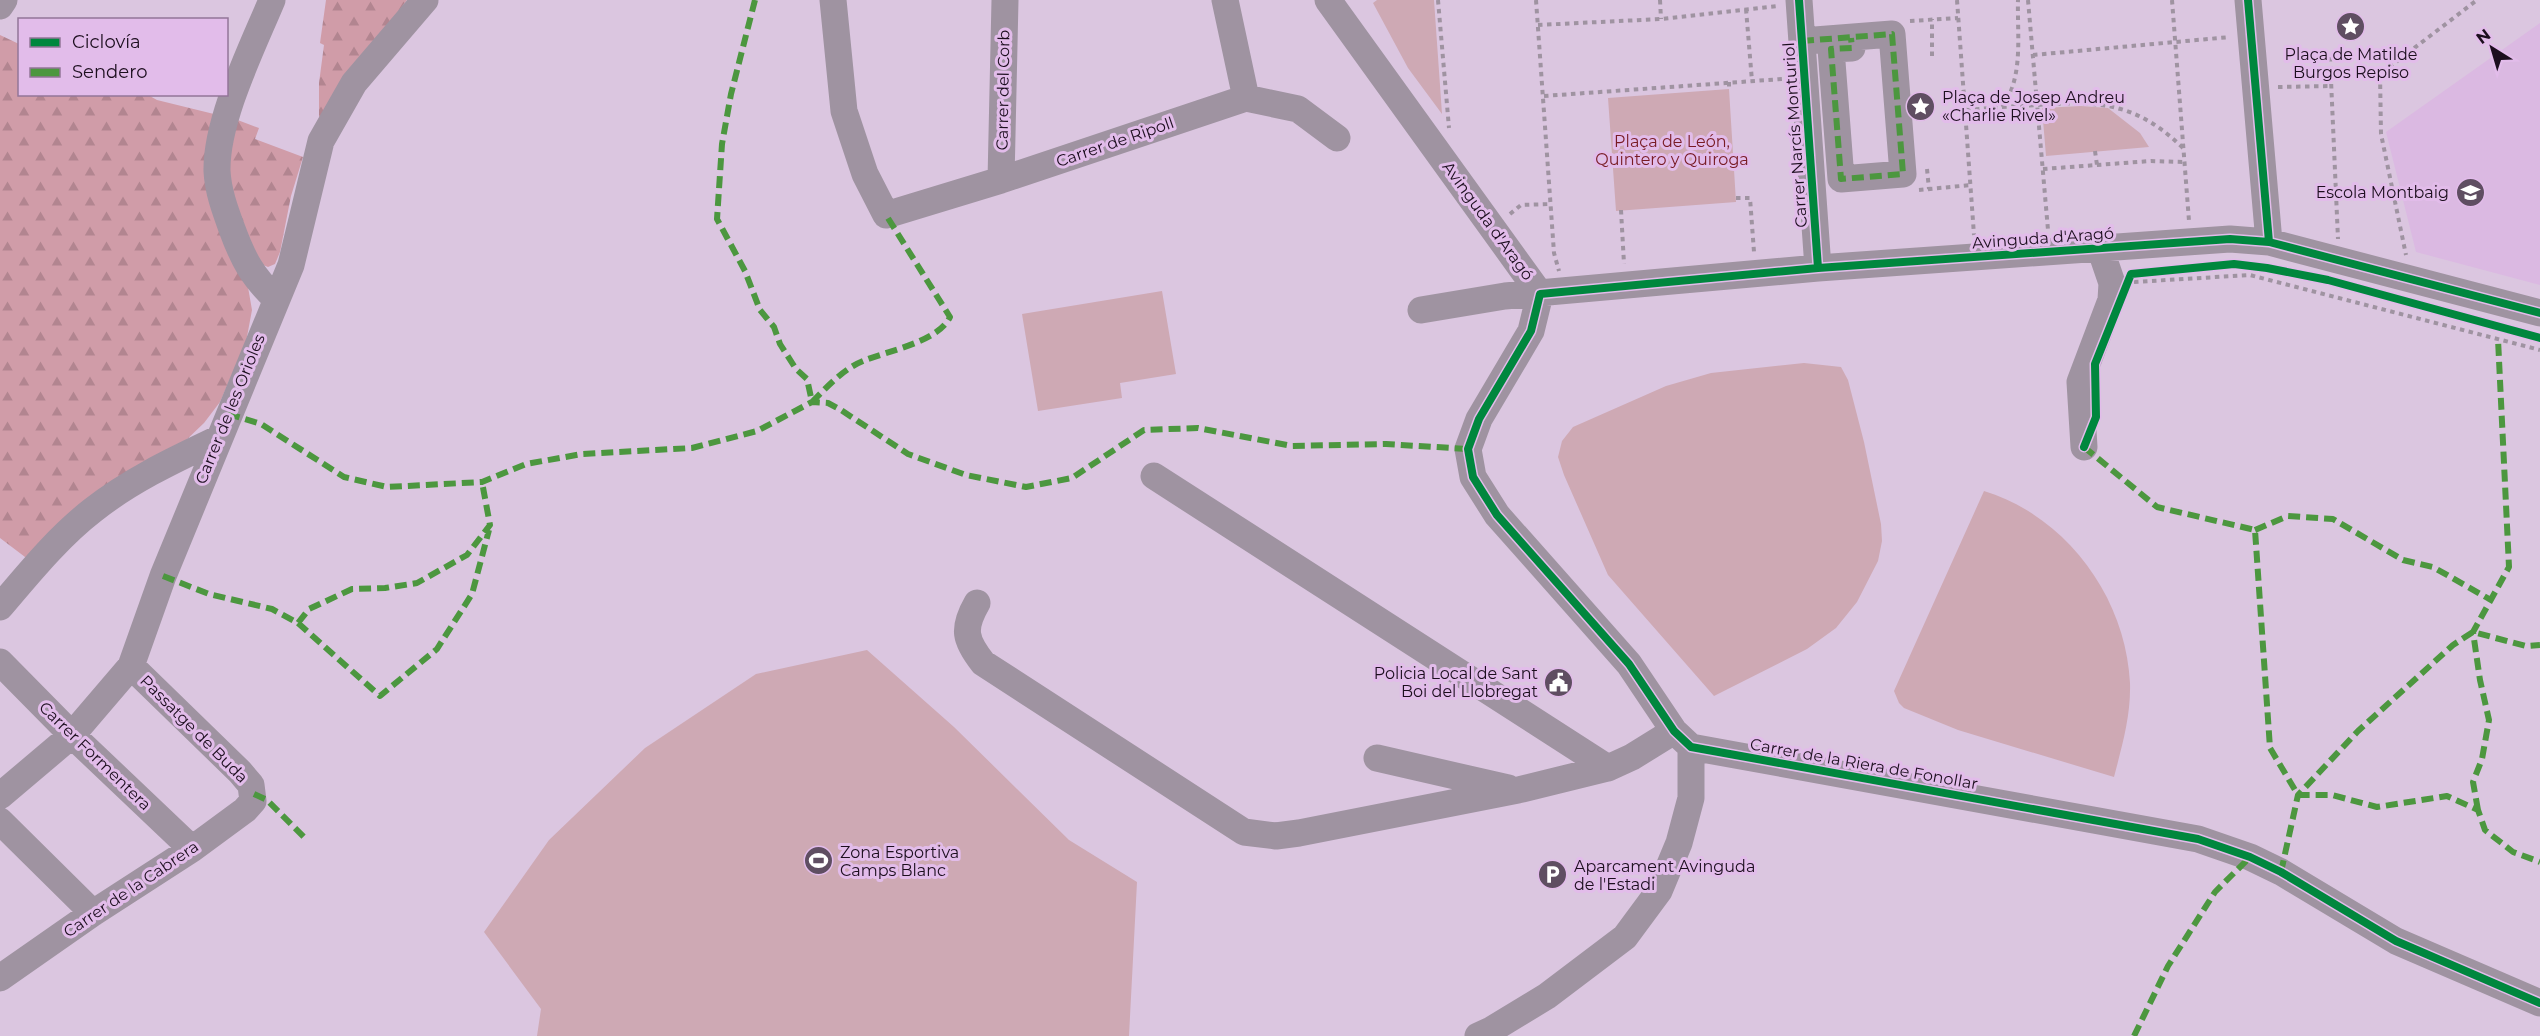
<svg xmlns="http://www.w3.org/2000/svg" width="2540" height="1036" font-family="Montserrat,sans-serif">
<defs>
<pattern id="forest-firs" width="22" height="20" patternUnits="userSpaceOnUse" patternTransform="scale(1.5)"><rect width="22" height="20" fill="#d09ca8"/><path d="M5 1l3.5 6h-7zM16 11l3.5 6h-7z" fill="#b28590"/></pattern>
</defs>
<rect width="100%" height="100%" fill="#dbc6e0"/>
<path fill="#dbb9e2" d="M2540,23V285L2416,252L2386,132Z"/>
<path fill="url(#forest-firs)" d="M326,0H407L320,117H319V83L324,45L320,43Z
M0,35L19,44L20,94L148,95L157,100L218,115L252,310L246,342L220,402L204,423L181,445L29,560L0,538Z
M235,119L259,128L255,139L303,157L291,196L280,252L275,264L268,267L256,262L227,175Z"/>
<path fill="#cea9b4" d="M1377,0H1434L1442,114L1408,68L1373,3Z
M1729,89L1736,202L1616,211L1608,98Z
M2081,106L2108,108L2140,133L2149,147L2046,156L2042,108Z
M1162,291L1176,374L1120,383L1122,398L1038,411L1022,314Z
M1804,363L1841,367L1848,380L1864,442L1881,524L1882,541L1878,561L1857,602L1836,628L1807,649L1714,696L1608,575L1564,475L1558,457L1562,441L1573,427L1666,386L1711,373Z
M1984,491C2066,516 2126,597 2130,683C2131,716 2122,746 2114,777L1958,730L1904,708L1899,703L1894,691Z
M867,650L954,727L1069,840L1137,882L1129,1036H537L541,1009L484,932L549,840L645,748L756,674Z"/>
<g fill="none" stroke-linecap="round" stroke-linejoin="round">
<path stroke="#9f93a1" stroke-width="4" stroke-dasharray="4.5 4.5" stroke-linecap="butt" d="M1438,0L1449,128
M1536,0L1554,253L1559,271
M1660,0L1661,19
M1957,0L1974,235
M2028,0L2048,230
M2172,0L2189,221
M1746,9L1752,81
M1910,21L1958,18
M1538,25L1661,19L1778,6
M2394,52L2400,59L2477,0
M2033,55L2230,37
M1932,56V19
M2330,57L2338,239
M2400,59L2380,73L2381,134L2406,255
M1729,82V89
M2278,87L2331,86
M1544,96L1782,79
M2002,107C2077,104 2124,90 2183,148
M1966,110L2002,107C2024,78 2017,34 2018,0
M2095,151L2097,165
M1927,169L1929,189
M2043,169L2151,161L2184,162
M1919,190L1971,185
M1736,198H1750L1754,252
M1621,210L1624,264
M1510,214L1521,205L1551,204
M2134,282L2250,275L2540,350"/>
<path stroke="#9f93a1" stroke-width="27" d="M272,0C252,48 216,120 217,171C218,191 225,210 232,229C243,259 252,276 275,298
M833,0L844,111L865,174L886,215L1001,180L1246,98L1298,109L1337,138
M1225,0L1246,98
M1328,0L1540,294
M1799,0L1818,268
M2248,0L2269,242
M0,6L4,0
M1802,41L1892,34L1903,174L1841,179L1831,49L1852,48L1851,38
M1001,180L1005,0
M1540,294L1531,331L1479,419L1468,449L1473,477L1497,515L1629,664L1674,731L1691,747L2198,839L2250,857L2281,872L2396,941L2540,1003
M1421,310L1505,296L1818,268L2230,239L2269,242L2540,313
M2084,447L2080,382L2111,300L2112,283L2100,248
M1154,476L1608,768
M977,603C962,629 965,640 983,663L1244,832L1276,836L1299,833L1518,790L1608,768L1632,757L1674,731
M0,607C29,573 58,537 93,510C131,480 174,460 218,439
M0,662L72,735L192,849
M1377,758L1508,788
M0,796L72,735L131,666L163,576L291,265L321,141L354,83L425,0
M0,821L93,913
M0,978L93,913L192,849L245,810L253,801L251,785L240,772L131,666
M1478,1036L1491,1030L1547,996L1625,937L1659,891L1679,843L1691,798V747"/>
<path stroke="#4c973f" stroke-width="6" stroke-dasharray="12 6" stroke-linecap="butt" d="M755,0L731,94L722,144L717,219L745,271L760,310L774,327L780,344L796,369L807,379L812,402
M1802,41L1892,34L1903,174L1841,179L1831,49L1852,48L1851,38
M812,402C827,387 843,369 863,361C887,351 938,342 950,317L886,215
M228,414L261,424L344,477L387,487L482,482L526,464L582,454L692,448L757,431L812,402L828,403L841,410L908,454L966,475L1026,487L1072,478L1144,430L1198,428L1292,446L1386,444L1468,449
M2084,447L2157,507L2255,530L2270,748L2298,795H2332L2377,807L2447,796L2478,810L2485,830L2513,852L2540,862
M2255,530L2288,516L2333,519L2403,560L2433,567L2491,600
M163,576L209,594L272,609L298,623L309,609L352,589L385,588L417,583L467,555L490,525L482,482
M298,623L380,696L437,649L472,594L489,530
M254,794L267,800L305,838
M2478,810L2473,782L2482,759L2489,720L2480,680L2473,632L2509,567L2498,339
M2281,872L2298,795L2358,731L2453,645L2473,632L2526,646L2540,645
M2134,1036L2168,966L2215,892L2250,857"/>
<defs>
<path id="cycleway" d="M1799,0L1818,268
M2248,0L2269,242
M2540,313L2269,242L2230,239L1818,268L1540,294L1531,331L1479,419L1468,449L1473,477L1497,515L1629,664L1674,731L1691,747L2198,839L2250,857L2281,872L2396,941L2540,1003
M2084,447L2096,417L2095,364L2131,274L2234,264L2267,268L2328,280L2540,338"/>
</defs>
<use href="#cycleway" stroke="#e2bcea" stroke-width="11"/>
<use href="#cycleway" stroke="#00873e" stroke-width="8"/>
</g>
<defs>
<symbol id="sight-disc" viewBox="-11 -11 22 22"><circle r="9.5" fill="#5f4e62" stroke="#e2bcea"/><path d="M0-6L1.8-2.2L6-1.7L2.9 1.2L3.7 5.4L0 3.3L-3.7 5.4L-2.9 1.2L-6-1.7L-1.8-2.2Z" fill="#fff"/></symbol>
<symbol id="school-disc" viewBox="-11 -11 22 22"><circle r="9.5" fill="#5f4e62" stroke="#e2bcea"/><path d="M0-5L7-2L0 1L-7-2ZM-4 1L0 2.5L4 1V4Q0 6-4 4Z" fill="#fff"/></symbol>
<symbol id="civic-disc" viewBox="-11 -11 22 22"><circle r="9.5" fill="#5f4e62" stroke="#e2bcea"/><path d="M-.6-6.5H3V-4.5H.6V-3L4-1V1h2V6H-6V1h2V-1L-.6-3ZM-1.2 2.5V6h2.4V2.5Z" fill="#fff"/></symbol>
<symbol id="stadium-disc" viewBox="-11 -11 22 22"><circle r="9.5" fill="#5f4e62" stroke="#e2bcea"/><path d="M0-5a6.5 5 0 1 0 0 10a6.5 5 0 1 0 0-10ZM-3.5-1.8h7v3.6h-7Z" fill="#fff"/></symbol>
<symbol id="parking-disc" viewBox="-11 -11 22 22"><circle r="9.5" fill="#5f4e62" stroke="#e2bcea"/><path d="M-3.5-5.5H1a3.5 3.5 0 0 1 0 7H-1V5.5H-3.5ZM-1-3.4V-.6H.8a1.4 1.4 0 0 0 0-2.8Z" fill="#fff"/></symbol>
</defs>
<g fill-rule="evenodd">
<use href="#sight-disc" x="2334" y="10" width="33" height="33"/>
<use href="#sight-disc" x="1904" y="90" width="33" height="33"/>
<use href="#school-disc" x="2454" y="176" width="33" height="33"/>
<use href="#civic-disc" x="1542" y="666" width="33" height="33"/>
<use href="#stadium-disc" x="802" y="844" width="33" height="33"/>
<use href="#parking-disc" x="1536" y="858" width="33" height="33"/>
</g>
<g text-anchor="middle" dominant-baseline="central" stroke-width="6" stroke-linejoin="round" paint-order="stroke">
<g font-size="16" fill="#1c0e1e" stroke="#e2bcea" text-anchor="start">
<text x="2351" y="54" text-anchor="middle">Plaça de Matilde<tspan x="2351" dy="18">Burgos Repiso</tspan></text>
<text x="1942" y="97">Plaça de Josep Andreu<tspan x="1942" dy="18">«Charlie Rivel»</tspan></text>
<text x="2449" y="192" text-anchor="end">Escola Montbaig</text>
<text x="1538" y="673" text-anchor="end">Policia Local de Sant<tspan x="1538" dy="18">Boi del Llobregat</tspan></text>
<text x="840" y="852">Zona Esportiva<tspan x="840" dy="18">Camps Blanc</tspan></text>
<text x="1574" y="866">Aparcament Avinguda<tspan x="1574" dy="18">de l'Estadi</tspan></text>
</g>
<g font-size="16" fill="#1c0e1e" stroke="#e2bcea">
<text transform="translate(1003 90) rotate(-89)">Carrer del Corb</text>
<text transform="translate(1795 135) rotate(-94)">Carrer Narcís Monturiol</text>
<text transform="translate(1115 142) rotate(-19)">Carrer de Ripoll</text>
<text transform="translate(1488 221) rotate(54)">Avinguda d'Aragó</text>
<text transform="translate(2043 238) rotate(-4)">Avinguda d'Aragó</text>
<text transform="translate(230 409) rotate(-68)">Carrer de les Orioles</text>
<text transform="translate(194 729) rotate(45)">Passatge de Buda</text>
<text transform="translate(95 756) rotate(44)">Carrer Formentera</text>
<text transform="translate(1864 764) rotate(10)">Carrer de la Riera de Fonollar</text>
<text transform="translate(131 889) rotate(-34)">Carrer de la Cabrera</text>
</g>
<g font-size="16" fill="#781b24" stroke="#e2bcea">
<text x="1672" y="141">Plaça de León,<tspan x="1672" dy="18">Quintero y Quiroga</tspan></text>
</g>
</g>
<rect x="18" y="18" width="210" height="78" fill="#e2bcea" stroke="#937698" stroke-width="1.5"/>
<rect x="30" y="38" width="30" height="9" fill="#00873e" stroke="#937698" stroke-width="1.5"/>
<text x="72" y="48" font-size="18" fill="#1c0e1e">Ciclovía</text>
<rect x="30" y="68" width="30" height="9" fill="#4c973f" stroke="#937698" stroke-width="1.5"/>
<text x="72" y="78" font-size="18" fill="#1c0e1e">Sendero</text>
<g transform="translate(2492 48) rotate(323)" stroke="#e2bcea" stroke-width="4.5" paint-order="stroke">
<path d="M0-4.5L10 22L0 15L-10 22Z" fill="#1c0e1e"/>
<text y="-9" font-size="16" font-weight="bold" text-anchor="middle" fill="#1c0e1e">N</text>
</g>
</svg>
